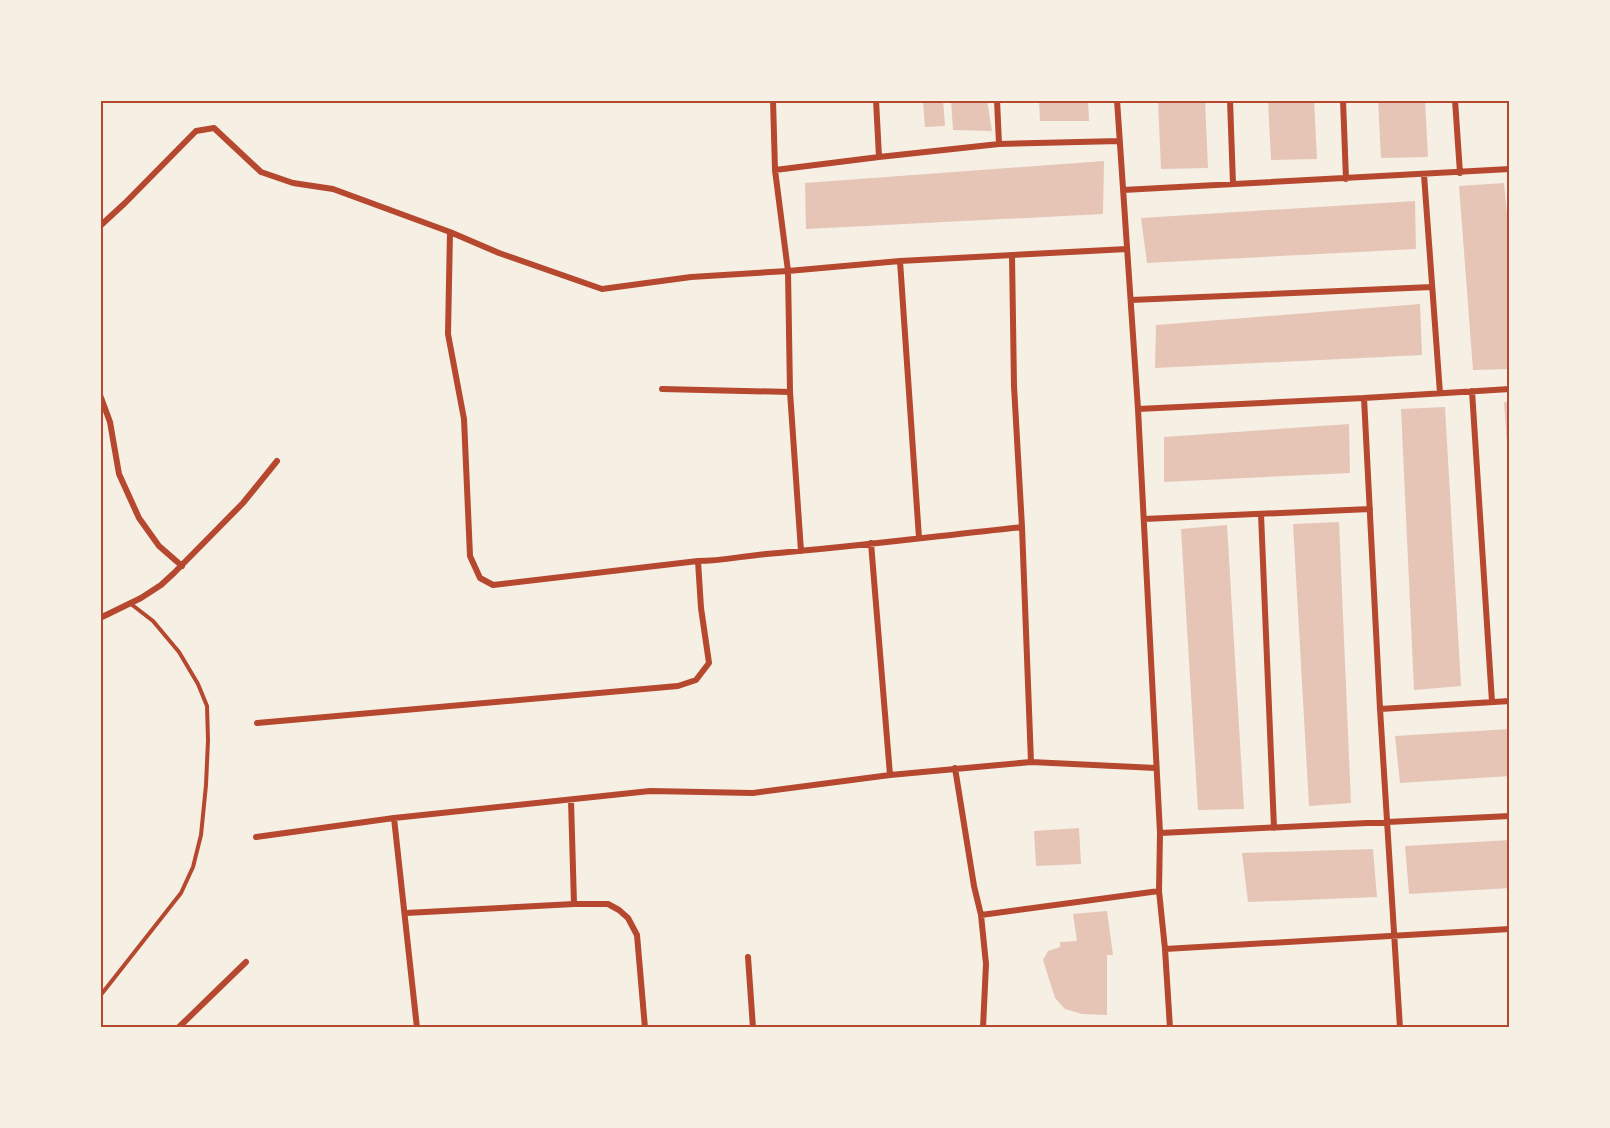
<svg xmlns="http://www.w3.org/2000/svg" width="1610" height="1128" font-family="'IBM Plex Serif',serif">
<rect width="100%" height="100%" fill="#f6efe4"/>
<path fill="#e6c5b7" d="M923,100H943L945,126L925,127Z
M951,100H987L992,131L953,130Z
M1039,100H1088L1089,121H1040Z
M1158,100H1205L1208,168L1161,169Z
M1268,100H1314L1317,159L1271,160Z
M1378,100H1425L1428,157L1381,158Z
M1104,161L1103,214L806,229L805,183Z
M1504,183L1510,245V369L1473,370L1459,186Z
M1415,201L1416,249L1147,263L1141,218Z
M1420,304L1422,355L1155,368L1156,325Z
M1504,402H1510V458H1508Z
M1445,407L1461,686L1414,690L1401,409Z
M1349,424L1350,473L1164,482V437Z
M1339,522L1351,803L1309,806L1293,524Z
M1227,525L1244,809L1198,810L1181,529Z
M1510,729V776L1400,783L1395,736Z
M1079,828L1081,864L1036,866L1034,831Z
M1510,840V888L1409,894L1405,846Z
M1373,849L1377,897L1248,902L1242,853Z
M1107,911L1113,955H1107V1015L1082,1014L1065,1009L1055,998L1043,960L1048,951L1060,947V942L1077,941L1073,914Z"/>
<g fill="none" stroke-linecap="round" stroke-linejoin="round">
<path stroke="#b5482f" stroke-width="4" d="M100,996L181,893L193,867L201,835L206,785L208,740L207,706L198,684L179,652L153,621L131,604"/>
<path stroke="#b5482f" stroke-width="6" d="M773,100L775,170L788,271L790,392L801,551
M876,100L879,157
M997,100L999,144
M1117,100L1138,409L1160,833L1159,891L1165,949L1170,1028
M1230,100L1233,184
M1343,100L1346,179
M1455,100L1460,173
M775,170L879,157L999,144L1120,141
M1424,175L1440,393
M1123,190L1510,169
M100,226L125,203L196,131L214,128L261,172L293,183L333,189L450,232L499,253L602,289L691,277L788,271L900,261L1127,249
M450,232L448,334L464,419L470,556L480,578L493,585L698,561
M1012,255L1014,386L1022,527L1031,762
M900,261L919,538
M1131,300L1432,287
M662,389L790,392
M1472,391L1492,702
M100,395L110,422L119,474L139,518L159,546L182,566
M1364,398L1380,709L1400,1028
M1138,409L1364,398L1510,389
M1261,514L1274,828
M1144,519L1370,509
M871,543L890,775
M100,618L141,598L161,585L174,573L243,503L277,461
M1380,709L1510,701
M257,723L678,686L696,680L709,663L701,608L698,561C721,561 743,556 766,554C852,547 937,536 1022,527
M955,768L974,886L981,915L986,964L983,1028
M571,800L574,904
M1160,833L1510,816
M256,837L394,818
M406,913L574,904H608L619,910L628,918L637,935L645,1028
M981,915L1159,891
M1165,949L1510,929
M748,957L753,1028
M178,1028L246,962
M417,1028L394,818L650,791L753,793L890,775L1031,762L1156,768"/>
</g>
<rect width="1610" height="1128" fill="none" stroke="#f6efe4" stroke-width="204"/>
<rect x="102" y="102" width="1406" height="924" fill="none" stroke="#b5482f" stroke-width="2"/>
</svg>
